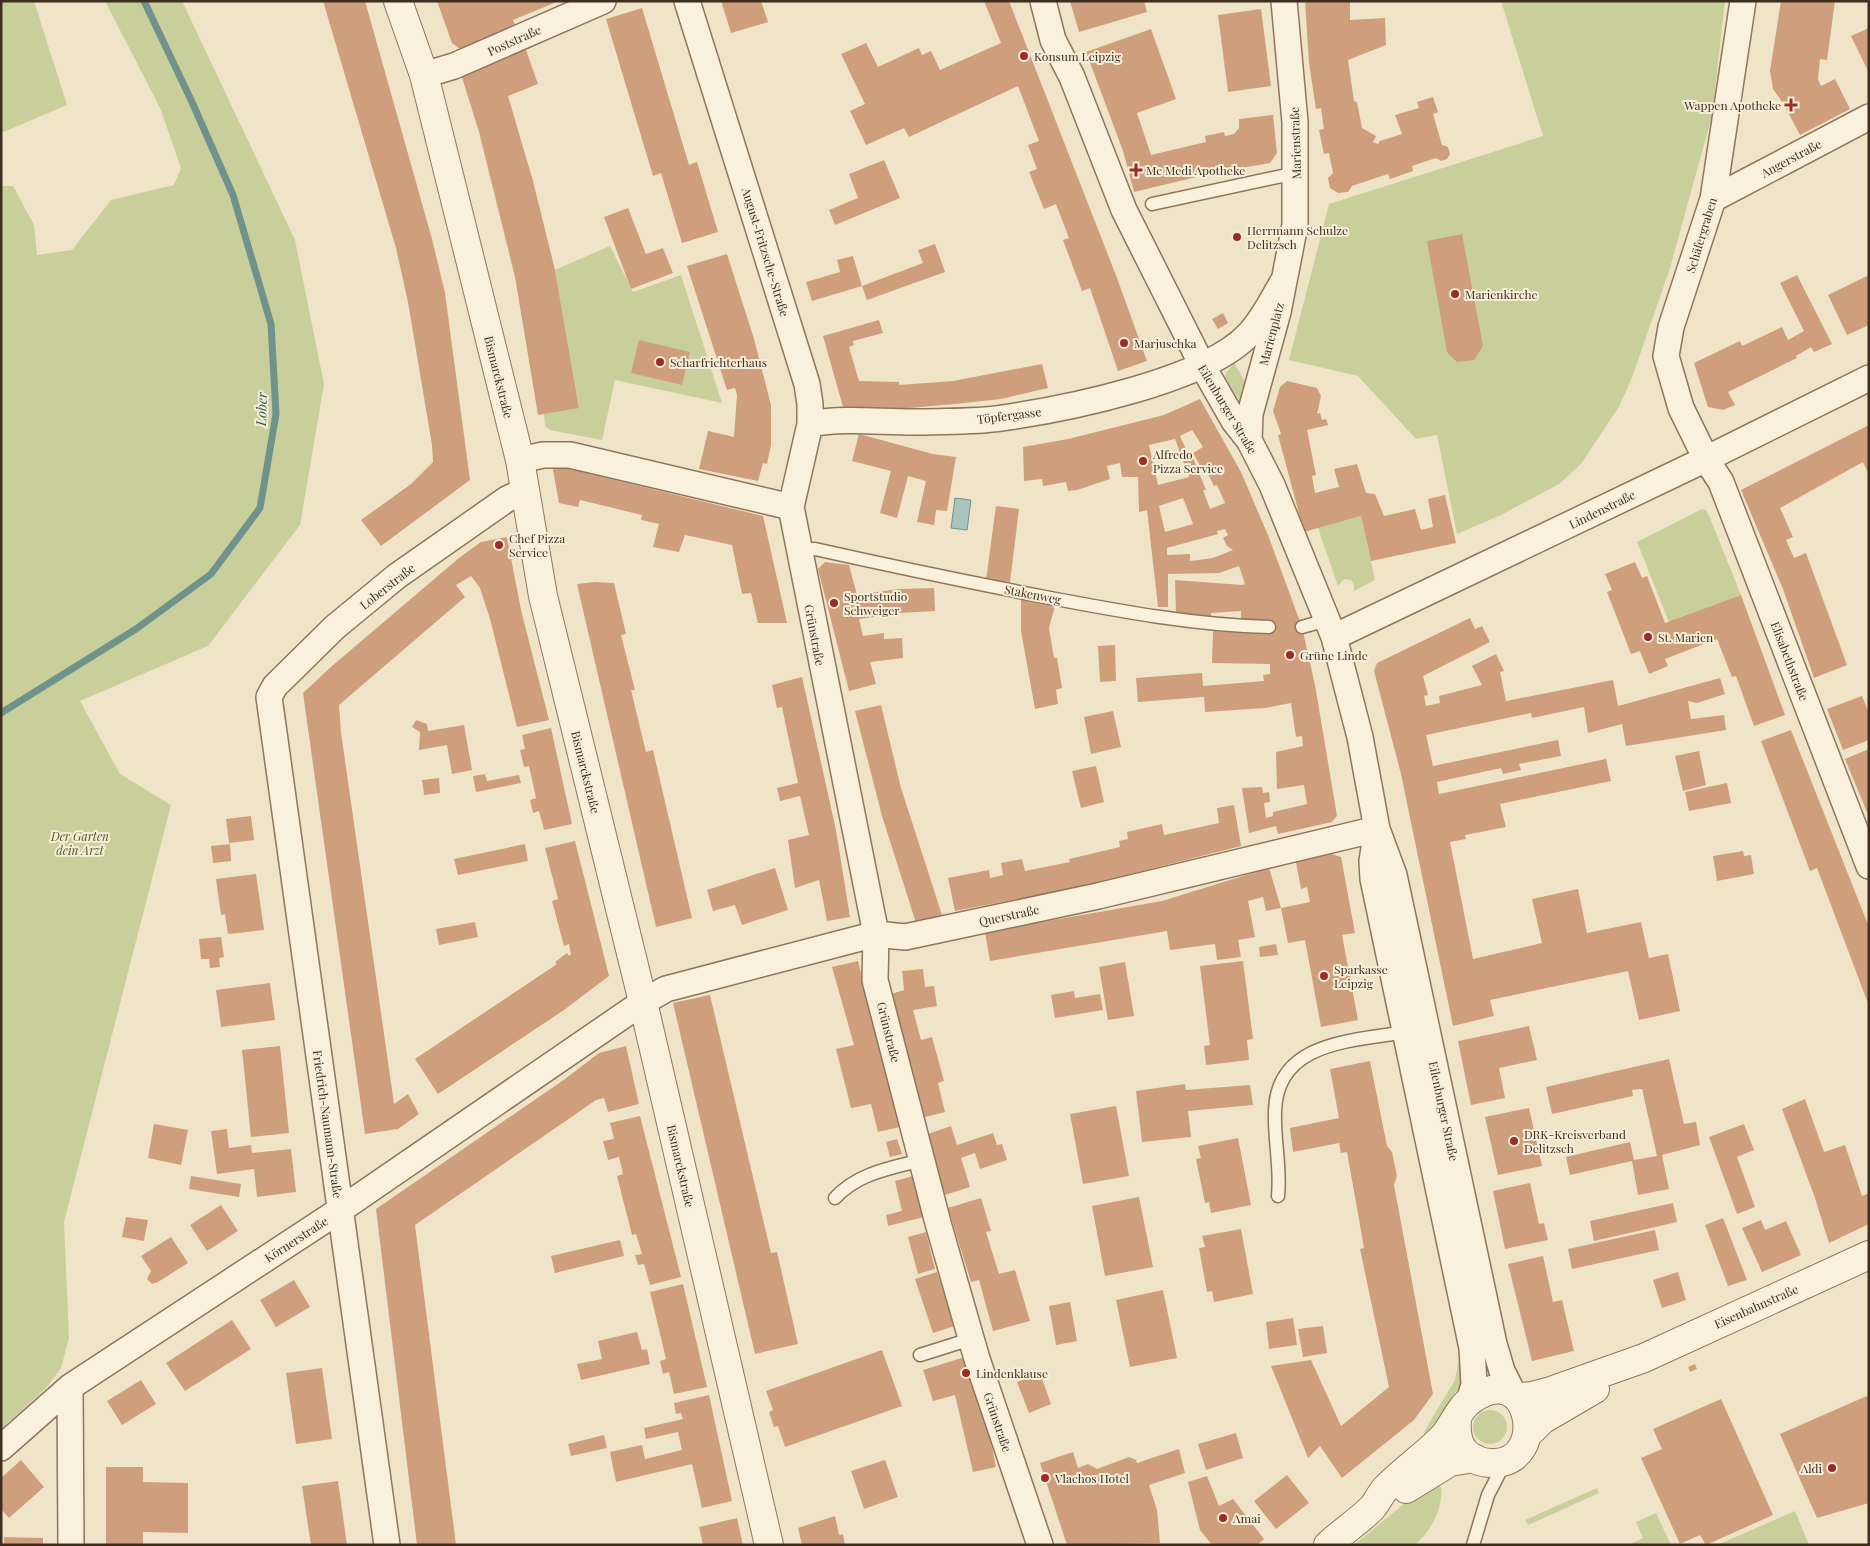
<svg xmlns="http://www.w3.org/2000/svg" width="1870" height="1546" font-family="'Playfair Display',serif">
<rect width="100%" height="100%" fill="#f0e4c8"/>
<path fill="#c9cf9b" d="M1,1H34L67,105L1,133Z
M105,1H182L295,240L324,384L300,525L208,646L80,701L120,774L171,805L64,1222L69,1338L61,1368L46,1388L1,1429V186H13L34,225L37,255L72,250L111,200L174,185L181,168L160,108Z
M1501,1H1725L1712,116L1670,268L1633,375L1620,405L1581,464L1559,484L1501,515L1457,534L1437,435L1416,439L1358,376L1289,360L1329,204L1543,136Z
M610,246L633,292L681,275L722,403L615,380L602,440L550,430L545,426L544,414L579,407L555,270Z
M1234,363L1247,385L1243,401L1240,402L1225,377L1226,373Z
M1702,509L1706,510L1710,518L1741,595L1669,622L1637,542Z
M1361,516L1375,580L1354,591V585L1351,580L1344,579L1338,586L1318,528Z
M1462,1360V1383L1447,1405L1442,1425L1423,1438L1425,1430L1455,1380L1458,1364Z
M1473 1427a17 17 0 1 1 34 0a17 17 0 1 1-34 0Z
M1434,1479L1441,1487C1444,1507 1430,1534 1414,1545H1354Z
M1597,1488L1599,1493L1528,1525L1525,1520Z
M1795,1511L1809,1545H1717Z
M1656,1513L1671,1545H1628L1643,1538L1636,1522Z"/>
<path fill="#a9c4bc" stroke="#6f938a" d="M955,498L971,500L967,530L951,528Z"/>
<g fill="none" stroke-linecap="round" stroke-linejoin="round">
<path stroke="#6f938a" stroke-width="7" d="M1,713L136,629L211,574L260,508L276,414L271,324L233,195L192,102L144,1"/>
</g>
<path fill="#cf9f7d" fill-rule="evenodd" d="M323,1H365L432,239L445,293L470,480L381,546L361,520L411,484L433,462L432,445L408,302L396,248Z
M437,1H559L513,20L515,25L460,49L452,43Z
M721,1H761L768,22L731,33Z
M984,1H1009L1117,278L1147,361L1118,371L1090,288L1082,291L1063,240L1069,238L1056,204L1044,209L1029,172L1037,169L1028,145L1039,141L1018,86L909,137L904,128L866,145L850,111L865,104L841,54L866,43L878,67L919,48L922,55L931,51L940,70L1001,43Z
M1070,1H1144L1147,12L1079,32Z
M1305,1H1350V20L1385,18L1386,45L1348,60L1354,101L1357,102L1362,128L1376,136L1373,142L1378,144L1380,141L1402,134L1395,115L1419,108L1417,102L1433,97L1438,112L1433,114L1442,145L1448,147L1450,154L1447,159L1441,161L1436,158L1412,166L1413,171L1390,179L1388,174L1352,186L1348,192L1338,193L1330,188L1328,178L1333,173L1329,153L1324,154L1319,130L1324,129L1321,108L1316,109L1309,63Z
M1781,1H1835L1827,60L1820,59L1818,79L1821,86L1835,79L1850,109L1800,135L1783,103L1773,89L1770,71Z
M642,8L689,165L697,162L718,232L682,243L661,173L653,176L606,19Z
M1261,9L1271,86L1228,92L1218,15Z
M1869,28V73L1851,36Z
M1151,29L1176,99L1137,113L1151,155L1206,142L1205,136L1224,132L1225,136L1234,134L1239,128V119L1273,115L1277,153L1270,163L1213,173L1134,192L1123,151L1086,52Z
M525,47L538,84L508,96L533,181L555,270L579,408L538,415L515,277L479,132L460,71Z
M884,160L900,198L835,225L829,210L858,198L849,174Z
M628,208L646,254L663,248L673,273L631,289L604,217Z
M1462,234L1483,346L1474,360L1457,362L1447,352L1427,241Z
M935,244L945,272L867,300L862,286L812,301L806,282L840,272L837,260L853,256L862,286L923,263L918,250Z
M727,254L754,339L771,405V445L767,464L763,463L758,481L699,469L708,431L734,437L737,395L735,388L727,390L687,266Z
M1797,275L1832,344L1814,352L1811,347L1796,356L1797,358L1728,392L1735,405L1723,410L1708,407L1694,363L1740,341L1742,346L1782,327L1788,340L1804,331L1780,283Z
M1869,275V325L1847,335L1828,295Z
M1223,313L1228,323L1218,329L1212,319Z
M879,320L883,333L853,341L854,345L849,347L859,381L899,382V385L953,381L1042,364L1048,388L1001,399L955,404L898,409L843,407L823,336Z
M639,340L690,352L682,385L631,373Z
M1287,381L1317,388L1321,396L1317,414L1320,413L1322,420L1326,419L1328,425L1307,430L1316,475L1312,476L1315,493L1339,487L1334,469L1357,464L1366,493L1375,494L1384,516L1415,509L1421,530L1433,527L1428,499L1445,495L1456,543L1371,561L1361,516L1304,532L1278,435L1281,434L1273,411L1280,387Z
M1200,399L1241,472L1268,535L1302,627L1315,685L1337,816L1332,822L1278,834L1276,826L1249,833L1242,788L1262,787L1263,793L1269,792L1270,802L1264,803L1266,818L1273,816V812L1307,804L1304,785L1277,789L1276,752L1303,746L1302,736L1296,737L1291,703L1265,708L1205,712L1204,697L1138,702L1136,678L1202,673L1203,686L1264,681L1263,675L1270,674V664L1212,663L1213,631L1271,634L1268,622L1241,620V611L1211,613V617L1176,613L1175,580L1242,585L1245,584L1239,566L1219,573L1168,574V607H1158L1147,510L1139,512L1138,477H1122L1120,463L1107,466L1110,479L1077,490L1068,491L1066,482L1043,486L1042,479L1024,481L1023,447L1068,439L1164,415ZM1192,430L1203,447L1193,453L1201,467L1204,466L1214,486L1217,485L1225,503L1210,509L1203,490H1206L1192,455L1189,456L1180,436ZM1175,439L1189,477L1158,485L1149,445ZM1183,498L1193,524L1165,532L1159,506ZM1225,529L1228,535L1223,538L1227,546L1233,550L1213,558L1190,561V554L1167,555V548L1218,534L1217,531Z
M1869,425V475L1863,462L1780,508L1793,537L1786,540L1794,558L1806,553L1847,665L1814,678L1783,589L1741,490Z
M859,434L933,454L956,457L947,511L936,510L934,525L917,522L926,481L908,476L897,518L880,513L891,471L852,461Z
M557,466L763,516L787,623H758L751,593L742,594L732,545L685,535L679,552L653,547L659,524L641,520L642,515L580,500L578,507L559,503L553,470Z
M996,506L1019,509L1010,582L986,580Z
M507,537L521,610L549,720L517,727L490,619L480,588L471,576L456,585L465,597L339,705L341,732L394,1104L408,1094L419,1114L398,1129L365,1134L303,693L332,666L459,558L481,542Z
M825,562L849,565L857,595L898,589L934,588L935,611L900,613L859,619L863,636L884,633V639L902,638L903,658L870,662L876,684L849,691L818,569Z
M1635,562L1642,578L1647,576L1665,623L1741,595L1785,715L1754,726L1736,676L1732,677L1717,639L1665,659L1668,666L1649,674L1640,651L1631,654L1607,592L1612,590L1605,574Z
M595,582L614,583L626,634L621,635L635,690H631L646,752L653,750L692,918L656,927L577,584Z
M1021,599L1055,606L1049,628L1054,658H1057L1062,688L1056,690L1058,704L1035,709L1021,631Z
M1470,618L1475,629L1482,626L1490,642L1423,676L1428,695L1424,696L1426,706L1440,703L1439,696L1482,685L1472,666L1496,654L1504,671L1500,672L1506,701L1613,680L1618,706L1720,678L1725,694L1697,703L1688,701L1691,719L1724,715L1726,730L1626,746L1622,724L1588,733L1584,707L1532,718L1531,713L1426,735L1433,766L1558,740L1561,756L1519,764L1521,770L1503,774L1501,768L1437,782L1439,794L1606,759L1611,781L1500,804L1506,827L1465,835L1466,839L1450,842L1473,959L1542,943L1532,899L1578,889L1587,933L1641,922L1649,958L1668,954L1680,1011L1639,1020L1628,971L1490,1000L1494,1016L1453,1026L1401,774L1374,671L1377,663Z
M1115,645L1116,681L1100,682L1098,646Z
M802,677L836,830L850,917L827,921L819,880L795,888L788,840L809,835L800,796L780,801L777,788L798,783L782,707L777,708L772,685Z
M1862,696L1869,713V740L1843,750L1827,709Z
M881,705L901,788L942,915L916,923L882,816L855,711Z
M1113,711L1121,747L1091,754L1084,717Z
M416,720L427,724L428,731L464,725L472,770L452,774L447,745L419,750L420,732L412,727Z
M551,728L572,824L544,830L539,811L533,813L530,800L536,798L529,766L524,767L520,750L525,749L522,735Z
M1791,730L1869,927V1006L1817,868L1810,871L1761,741Z
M1869,749V817L1845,759Z
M1699,751L1706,785L1683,791L1675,756Z
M1096,766L1104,802L1081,808L1072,771Z
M485,774L487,781L519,775L521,783L476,792L473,776Z
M439,778L440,793L424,795L422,780Z
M1727,783L1731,803L1689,811L1685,792Z
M1234,805L1241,846L1076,888L955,911L948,878L989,870L990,878L1003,875L1001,863L1022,859L1025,871L1070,862L1069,859L1120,847L1119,841L1128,839L1127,832L1162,824L1164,835L1219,823L1217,808Z
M251,816L254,840L229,843L226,819Z
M575,841L609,976L564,1010L438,1094L415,1059L557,964L555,962L567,953L569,956L571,954L569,944L564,946L552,901L558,899L545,848Z
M230,844L231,861L213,863L211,846Z
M525,844L528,861L458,875L454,859Z
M1743,851L1744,856L1751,855L1754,874L1717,881L1713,856Z
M1331,854L1341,857L1355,933L1342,935L1358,1020L1321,1027L1305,940L1288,943L1281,908L1310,902L1307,887L1301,889L1296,862Z
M775,868L788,910L742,925L735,905L713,911L707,890Z
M1269,868L1281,908L1266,911L1263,897L1248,901L1255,937L1238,940L1241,957L1217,960L1215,944L1170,950L1167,931L990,961L985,932L1162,901Z
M256,874L264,930L228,934L225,914L221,915L216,879Z
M475,922L478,937L439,945L436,929Z
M221,937L224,957L219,958L220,967L210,968L209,959H201L199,939Z
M1276,944L1278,955L1260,957L1259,947Z
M858,961L900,1127L878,1132L871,1104L851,1108L836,1049L854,1045L832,967Z
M1243,961L1253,1039L1247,1040L1249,1060L1206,1065L1204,1046L1210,1045L1200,966Z
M1125,962L1134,1016L1108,1020L1099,967Z
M923,969L925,987L934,986L937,1006L913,1010L921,1040L932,1037L944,1081L938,1083L945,1112L922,1118L891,994L904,990L902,971Z
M270,983L275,1020L221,1027L216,990Z
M1074,991L1075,998L1100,994L1103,1010L1055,1018L1051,995Z
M710,995L771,1253L777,1252L798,1344L755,1354L673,1003Z
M1529,1026L1537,1060L1499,1068L1505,1098L1471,1105L1458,1041Z
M280,1046L289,1133L251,1137L242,1050Z
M626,1046L639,1104L608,1112L604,1098L596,1100L415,1225L456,1545H417L376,1209L565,1079L599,1053Z
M1669,1059L1684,1124L1696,1122L1700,1145L1662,1155L1669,1189L1638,1195L1632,1161L1570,1175L1566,1157L1630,1142L1634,1160L1657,1156L1642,1089L1632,1090L1633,1096L1552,1114L1546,1087Z
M1370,1061L1387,1146L1392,1152L1397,1176L1394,1185L1433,1394L1414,1420L1342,1478L1320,1446L1308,1458L1271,1366L1311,1360L1341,1426L1389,1387L1360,1249L1364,1248L1347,1152L1341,1153L1339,1143L1293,1152L1290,1128L1339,1118L1330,1069Z
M1185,1084L1186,1090L1250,1085L1253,1105L1188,1111L1191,1137L1142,1142L1136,1091Z
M1805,1099L1824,1152L1845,1145L1862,1196L1869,1193V1224L1829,1243L1814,1195L1782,1109Z
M1116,1106L1129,1176L1083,1184L1070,1114Z
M1529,1108L1542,1166L1498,1175L1485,1117Z
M640,1116L681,1277L650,1285L644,1264L638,1265L635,1255L642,1254L636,1234L632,1235L617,1176L623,1174L619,1157L608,1160L603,1141L614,1139L610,1123Z
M154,1124L188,1130L181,1165L148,1158Z
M1744,1124L1754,1150L1737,1157L1755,1207L1737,1214L1709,1137Z
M951,1126L957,1145L993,1133L997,1145L1002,1144L1007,1160L980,1169L975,1153L961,1158L970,1187L945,1195L925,1135Z
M227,1129L229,1148L251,1145L252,1153L291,1149L296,1192L257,1197L254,1169L217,1174L211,1131Z
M1238,1138L1251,1205L1211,1213L1209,1202L1205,1203L1196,1159L1201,1158L1198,1146Z
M897,1139L902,1154L890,1157L886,1142Z
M191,1176L241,1184L239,1197L189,1189Z
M913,1176L924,1217L888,1226L886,1215L902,1211L895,1181Z
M1530,1183L1539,1224L1544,1223L1548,1240L1505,1249L1493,1191Z
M1139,1197L1153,1267L1105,1276L1092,1206Z
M981,1198L991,1231L986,1232L999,1274L1015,1270L1030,1321L993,1331L979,1280L971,1282L948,1208Z
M1673,1203L1677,1222L1594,1241L1590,1221Z
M221,1205L238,1231L207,1251L190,1225Z
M126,1217L148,1220L144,1241L122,1237Z
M1723,1218L1747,1280L1728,1286L1705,1225Z
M1761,1220L1765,1230L1786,1221L1801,1255L1762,1272L1742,1228Z
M1241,1229L1253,1294L1214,1302L1212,1291L1207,1292L1199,1248L1205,1247L1202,1236Z
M1655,1230L1659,1250L1572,1269L1568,1249Z
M926,1232L935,1269L918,1274L908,1237Z
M171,1237L188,1263L158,1282L152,1284L147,1279L151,1271L141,1256Z
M620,1240L624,1256L555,1273L551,1256Z
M1543,1256L1553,1302L1562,1300L1574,1351L1532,1361L1508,1264Z
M937,1272L955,1326L933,1333L915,1279Z
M1678,1272L1686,1300L1662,1308L1653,1280Z
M294,1280L310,1307L276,1327L260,1300Z
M683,1284L707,1387L674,1394L669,1372L663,1374L660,1361L666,1359L650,1292Z
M1163,1290L1177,1358L1130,1367L1116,1300Z
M1070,1302L1077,1341L1056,1345L1049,1306Z
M1293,1318L1297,1345L1269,1349L1266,1322Z
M232,1320L251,1349L185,1391L166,1363Z
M1323,1326L1327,1353L1303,1357L1298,1329Z
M637,1332L642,1350L647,1349L650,1364L581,1380L577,1364L602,1359L598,1341Z
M882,1350L902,1406L785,1447L778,1426L774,1427L769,1412L773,1410L766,1391Z
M968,1356L985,1411L996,1467L973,1472L955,1395L933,1401L923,1370Z
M1695,1364L1697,1369L1690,1372L1688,1367Z
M322,1368L332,1439L296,1444L286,1373Z
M1040,1373L1051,1404L1029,1413L1017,1382Z
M141,1380L156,1404L122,1425L107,1401Z
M709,1395L732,1501L702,1508L692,1464L616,1482L610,1452L642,1445L645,1459L682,1450L678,1432L646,1439L644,1428L683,1419L681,1413L676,1414L674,1403Z
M1869,1395V1503L1817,1518L1780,1434Z
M1721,1399L1773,1515L1706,1545L1700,1535L1680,1544L1641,1458L1662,1449L1653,1429Z
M1236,1433L1243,1458L1206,1470L1198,1444Z
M604,1435L607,1448L571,1456L568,1444Z
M1179,1449L1185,1473L1149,1485L1157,1510L1160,1543L1067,1545L1040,1463L1073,1452L1078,1468L1088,1464L1097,1469L1129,1457L1136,1460L1137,1463Z
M21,1460L44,1487L9,1518L1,1509V1478Z
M885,1460L898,1497L864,1509L851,1471Z
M106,1467H143V1482L188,1483V1533L143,1532V1545H106Z
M1287,1475L1309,1503L1276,1529L1254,1501Z
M1207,1476L1219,1506L1233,1499L1264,1539L1257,1545H1212L1200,1530L1188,1482Z
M338,1481L347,1545H311L302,1486Z
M835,1516L839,1535L843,1534L845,1545H802L798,1528Z
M737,1518L743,1545H703L699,1527Z
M4,1537L43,1538V1545H4Z"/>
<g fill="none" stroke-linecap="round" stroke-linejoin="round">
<defs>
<path id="service" d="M1152,204L1296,173
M798,550L815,549C891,566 968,582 1045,597C1119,611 1193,625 1269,627
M1302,627L1327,620
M1278,1196C1281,1168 1274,1141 1275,1112C1276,1041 1353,1041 1406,1032
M835,1198C858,1173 891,1168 922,1160
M920,1355L971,1339
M1473,1545L1488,1495L1505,1462"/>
<path id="minor" d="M687,1L807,384L810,404V424L791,507L876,934L875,980L938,1223L977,1359L1040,1545
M1043,1L1053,40L1072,77L1124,210L1202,365L1234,421L1249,440L1272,485L1334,637L1360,737L1377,829L1394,875L1494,1344L1502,1371L1513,1393
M1743,1L1713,199L1671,327L1666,356L1681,408L1706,459L1721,482L1869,866
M424,75L454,66L603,1
M1713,199L1869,117
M810,424C848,417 884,423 922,422C948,421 976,422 1002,418C1065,409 1206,381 1249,334C1263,319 1272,300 1282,283
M1249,440L1250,414L1278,312L1295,225V122L1284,1
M520,460L543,455H570L791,507
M1334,637L1706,459L1869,378
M1377,829L1372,861L1373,879L1472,1348L1474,1385L1469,1401
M70,1387L71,1545
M1,1448L70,1387L340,1210L643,1002L666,989L876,934L905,937L1098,896L1377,829
M387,1545L269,697L275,686L335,627L397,576L507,499L526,490"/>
<path id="tertiary" d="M398,1L424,75L520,460L543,596L643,1002L769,1545
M1518,1397L1532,1396L1551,1391L1644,1358L1869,1255
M1528,1434L1542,1420L1595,1389
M1406,1489L1450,1462L1474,1458
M1328,1545C1342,1532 1359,1521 1372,1508C1377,1502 1380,1495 1385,1489C1403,1470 1426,1455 1444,1436C1454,1424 1459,1408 1471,1400C1532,1356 1550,1465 1492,1463C1482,1463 1472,1459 1465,1452C1457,1443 1456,1431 1457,1420"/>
</defs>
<use href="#service" stroke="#8d765c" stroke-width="15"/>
<use href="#minor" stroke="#8d765c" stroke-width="28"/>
<use href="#tertiary" stroke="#8d765c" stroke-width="30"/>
<use href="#service" stroke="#faf1dc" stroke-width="12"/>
<use href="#minor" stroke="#faf1dc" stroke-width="25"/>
<use href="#tertiary" stroke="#faf1dc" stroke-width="28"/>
</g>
<g fill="#9e2a2b" stroke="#f7eed8" stroke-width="2">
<circle cx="1024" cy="56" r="5"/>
<path d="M1788.5 97.5h5v5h5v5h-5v5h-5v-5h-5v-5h5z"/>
<path d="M1133.5 162.5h5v5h5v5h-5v5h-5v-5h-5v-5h5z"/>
<circle cx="1237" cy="237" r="5"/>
<circle cx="1455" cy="294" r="5"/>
<circle cx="1124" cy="343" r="5"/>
<circle cx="660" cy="362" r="5"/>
<circle cx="1143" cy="461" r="5"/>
<circle cx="499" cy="545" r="5"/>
<circle cx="834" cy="603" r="5"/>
<circle cx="1648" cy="637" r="5"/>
<circle cx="1290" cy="655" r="5"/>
<circle cx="1324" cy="976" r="5"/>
<circle cx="1514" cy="1141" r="5"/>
<circle cx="966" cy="1373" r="5"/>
<circle cx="1832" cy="1468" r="5"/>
<circle cx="1045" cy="1478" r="5"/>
<circle cx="1223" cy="1518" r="5"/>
</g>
<g text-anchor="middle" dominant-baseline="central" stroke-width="4" stroke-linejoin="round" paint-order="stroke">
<g font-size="12" fill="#3d2e20" stroke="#f7eed8">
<text transform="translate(514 40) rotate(-24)">Poststraße</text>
<text transform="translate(1295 143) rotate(-92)">Marienstraße</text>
<text transform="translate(1791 158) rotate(-28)">Angerstraße</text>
<text transform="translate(1701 235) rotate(-73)">Schäfergraben</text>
<text transform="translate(766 252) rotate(73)">August-Fritzsche-Straße</text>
<text transform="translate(1271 334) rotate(-75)">Marienplatz</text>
<text transform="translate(499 377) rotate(76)">Bismarckstraße</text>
<text transform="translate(1228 409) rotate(59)">Eilenburger Straße</text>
<text transform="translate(1009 415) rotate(-7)">Töpfergasse</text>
<text transform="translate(1602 509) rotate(-26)">Lindenstraße</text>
<text transform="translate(387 586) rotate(-38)">Loberstraße</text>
<text transform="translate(1033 594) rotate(11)">Stakenweg</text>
<text transform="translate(815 635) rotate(79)">Grünstraße</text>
<text transform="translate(1790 661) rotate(69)">Elisabethstraße</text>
<text transform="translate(586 772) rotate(76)">Bismarckstraße</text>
<text transform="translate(1009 915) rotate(-12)">Querstraße</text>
<text transform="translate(889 1032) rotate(76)">Grünstraße</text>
<text transform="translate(1444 1111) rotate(78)">Eilenburger Straße</text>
<text transform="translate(328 1124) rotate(82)">Friedrich-Naumann-Straße</text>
<text transform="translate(681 1166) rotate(77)">Bismarckstraße</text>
<text transform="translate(296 1239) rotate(-33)">Körnerstraße</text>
<text transform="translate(1756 1306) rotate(-24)">Eisenbahnstraße</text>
<text transform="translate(998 1422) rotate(71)">Grünstraße</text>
</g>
<g font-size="12" fill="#3d2e20" stroke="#f7eed8" text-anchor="start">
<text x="1034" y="56">Konsum Leipzig</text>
<text x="1781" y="105" text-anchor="end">Wappen Apotheke</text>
<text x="1146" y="170">Mc Medi Apotheke</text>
<text x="1247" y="230">Herrmann Schulze<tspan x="1247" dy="14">Delitzsch</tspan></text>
<text x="1465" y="294">Marienkirche</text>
<text x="1134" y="343">Marjuschka</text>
<text x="670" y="362">Scharfrichterhaus</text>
<text x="1153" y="454">Alfredo<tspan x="1153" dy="14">Pizza Service</tspan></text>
<text x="509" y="538">Chef Pizza<tspan x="509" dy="14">Service</tspan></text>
<text x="844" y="596">Sportstudio<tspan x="844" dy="14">Schweiger</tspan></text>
<text x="1658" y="637">St. Marien</text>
<text x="1300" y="655">Grüne Linde</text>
<text x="1334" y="969">Sparkasse<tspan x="1334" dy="14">Leipzig</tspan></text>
<text x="1524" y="1134">DRK-Kreisverband<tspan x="1524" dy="14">Delitzsch</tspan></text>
<text x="976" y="1373">Lindenklause</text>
<text x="1822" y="1468" text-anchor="end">Aldi</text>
<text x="1055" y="1478">Vlachos Hotel</text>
<text x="1233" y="1518">Amai</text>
</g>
<g font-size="12" font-style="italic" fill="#4d5a26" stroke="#f7eed8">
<text x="80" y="836">Der Garten<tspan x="80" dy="14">dein Arzt</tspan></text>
</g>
<g font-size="14" font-style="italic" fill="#2f5d5a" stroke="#f7eed8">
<text transform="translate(261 409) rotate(-88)">Lober</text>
</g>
</g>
<rect width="1870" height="1546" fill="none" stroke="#3d2e20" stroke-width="5"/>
</svg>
